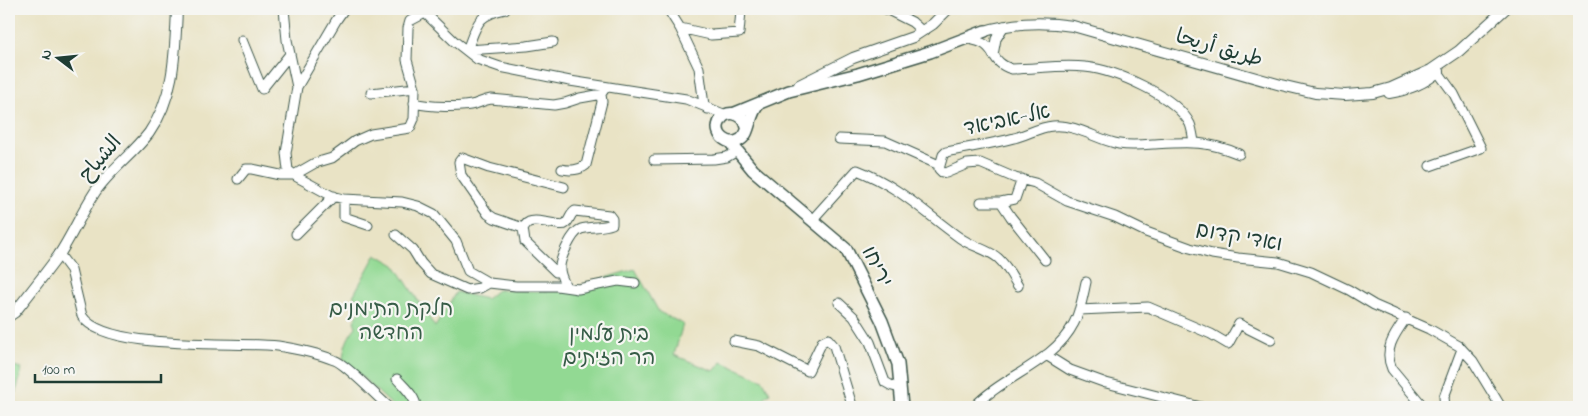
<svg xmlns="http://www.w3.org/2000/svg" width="1588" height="416" font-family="'Indie Flower','Playpen Sans Arabic','Playpen Sans Hebrew',sans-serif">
<rect width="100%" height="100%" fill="#f6f6f2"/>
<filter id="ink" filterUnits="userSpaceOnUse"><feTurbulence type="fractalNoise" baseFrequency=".02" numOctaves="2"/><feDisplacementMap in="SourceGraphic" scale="10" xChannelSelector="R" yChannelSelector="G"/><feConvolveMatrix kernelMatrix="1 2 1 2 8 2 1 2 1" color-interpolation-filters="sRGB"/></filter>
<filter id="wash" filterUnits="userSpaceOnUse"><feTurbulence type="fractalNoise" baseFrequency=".0096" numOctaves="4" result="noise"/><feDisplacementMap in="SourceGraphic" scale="20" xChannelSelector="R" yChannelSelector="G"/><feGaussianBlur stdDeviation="1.12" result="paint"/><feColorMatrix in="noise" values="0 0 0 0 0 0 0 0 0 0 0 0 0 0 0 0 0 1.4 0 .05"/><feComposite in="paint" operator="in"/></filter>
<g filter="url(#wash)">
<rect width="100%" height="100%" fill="#e9e3c5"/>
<path fill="#92d993" stroke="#588b64" d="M376,254L395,265L435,327L456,292L486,299L497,290L581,292L601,279L635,269L659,312L683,324L674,355L714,371L722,362L763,380L770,393L761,401L764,407H394L343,359C344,346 348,336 356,327L354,321L365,303L353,296Z
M9,365L22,368L16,393L9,391Z"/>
</g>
<g filter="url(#ink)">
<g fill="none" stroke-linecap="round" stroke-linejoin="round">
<defs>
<path id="minor" d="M284,9L287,40L297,87
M344,9L337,19L297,87L286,153L288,170L297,177L332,196L344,199L402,202L418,206L434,214L456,241L468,271L489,283L516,286H557L578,289L618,281L635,283
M421,9L454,41L477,59L500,67L570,81L686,99L726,115
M505,9C476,15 477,25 467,50L527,46L553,42
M668,9L680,28L699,68L704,105L708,109
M886,9L912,22L922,31
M680,28L711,35L739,33L741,11
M966,38C971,40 977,40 982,43C996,49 991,63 1012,69C1036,69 1061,64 1085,67C1115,70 1176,96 1190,124C1192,129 1193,136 1194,142
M242,40L262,89L290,54
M993,55L996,39L1004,26
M371,93L415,88
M414,103C429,107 461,108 475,104C481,102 485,100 491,99L554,105L565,103L580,98L597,95L601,94L606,87
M839,139L885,141L939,165
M1239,154C1207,140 1187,142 1153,144C1142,145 1130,146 1119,144C1097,140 1077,124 1053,126C1039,127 1027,135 1014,138C992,144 969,147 946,152L943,155L939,169L942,172L946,173L967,164L980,163L1015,178L1035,183L1067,201L1115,217L1146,232L1190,248L1212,254L1238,258L1278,262L1311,272L1349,290L1374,305L1429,329L1459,346L1473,361L1501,407
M654,160L714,159L727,157L737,151
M1430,166L1481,148L1454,94L1438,72
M562,169C570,171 580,170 586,165L602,102L601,94
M238,179L246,169H252L280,175H294L315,163L332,158L355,141L371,134L410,128L414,119L415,88L407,60L408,28L410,21L425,13
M344,199V217L368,225
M981,202H1001L1015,199L1022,179
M1001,202L1011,217L1045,260
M812,220L857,170C899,186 925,213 960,238C971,246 989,250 998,258C1007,266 1012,276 1018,286
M523,228L494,218L488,214L461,175L459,162L462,158L489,168L564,187
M296,234L334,196
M396,235L413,250L421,263L431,274L467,290L480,288L489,283
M59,254L71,270L82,316C105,352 238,341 278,346C297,349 317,353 334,360C345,363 378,398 389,407
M560,272H556L525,242L523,228C525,226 526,223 529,222C537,218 562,227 565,224C570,221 569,215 575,211L609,215L612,219V224C602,228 591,226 581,229C572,232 559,260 560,269C560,275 564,282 566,287
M839,303L854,317L870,342L885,382L892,386L900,388
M1079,310L1148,307L1211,334L1228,344L1239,324L1271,340
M1406,318C1395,334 1383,349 1392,369L1422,405
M734,341L759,346L808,371L822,342L828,339L834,346L851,402V407
M1046,355L1070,370L1106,383L1201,407
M397,379C404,387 416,397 416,407
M974,407C1004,375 1053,364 1074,323C1081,310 1083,295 1086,282
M1445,407L1444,397L1462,349"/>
<path id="tertiary" d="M985,31C1015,22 1042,21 1073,26L1281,85L1315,93L1345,95L1373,93L1391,88L1431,70L1459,51L1505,9
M799,85L853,58L913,37L933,24L948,9
M1389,93C1408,90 1424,84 1439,71
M9,316L15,312C30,293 45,274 59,255C72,235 82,212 95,192C110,170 133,154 149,133C175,96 175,52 177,9"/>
<path id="secondary" d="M735,113L789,91L858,74L930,52L985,31
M747,127C744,113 725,107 719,123C714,135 729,147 740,140C751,134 748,113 760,103
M730,142L753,170L846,249L882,321L898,364L902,407"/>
</defs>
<use href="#minor" stroke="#3d564a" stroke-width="11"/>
<use href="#tertiary" stroke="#3d564a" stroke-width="12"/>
<use href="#secondary" stroke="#3d564a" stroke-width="14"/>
<use href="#minor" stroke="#fff" stroke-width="9"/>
<use href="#tertiary" stroke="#fff" stroke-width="10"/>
<use href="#secondary" stroke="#fff" stroke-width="11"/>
</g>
</g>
<g text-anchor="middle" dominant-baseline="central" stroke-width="4.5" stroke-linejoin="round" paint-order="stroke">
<g font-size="21" fill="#1f3d34" stroke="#f6f6f2">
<text transform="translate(1219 49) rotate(16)">طريق أريحا</text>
<text transform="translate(1007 121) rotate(-12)">אל-אביאד</text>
<text transform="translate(101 159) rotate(-49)">الشياح</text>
<text transform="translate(1239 238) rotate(10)">ואדי קדום</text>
<text transform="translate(876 267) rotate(63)">יריחו</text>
</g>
<g font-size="21" fill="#365c47" stroke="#f6f6f2">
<text x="391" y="310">חלקת התימנים<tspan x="391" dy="24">החדשה</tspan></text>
<text x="609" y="335">בית עלמין<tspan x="609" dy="24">הר הזיתים</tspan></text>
</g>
</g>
<rect width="1588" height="416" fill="none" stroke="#f6f6f2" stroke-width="30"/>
<g transform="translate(58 58) rotate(286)" stroke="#f6f6f2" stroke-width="4" paint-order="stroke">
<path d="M0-4L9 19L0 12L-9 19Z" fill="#1f3d34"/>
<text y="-8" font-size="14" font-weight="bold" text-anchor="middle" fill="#1f3d34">N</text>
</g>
<path d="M35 374v8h126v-8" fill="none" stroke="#1f3d34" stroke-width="2.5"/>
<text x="42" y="374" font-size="15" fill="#1f3d34" stroke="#f6f6f2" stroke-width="4" paint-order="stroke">100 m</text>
</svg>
